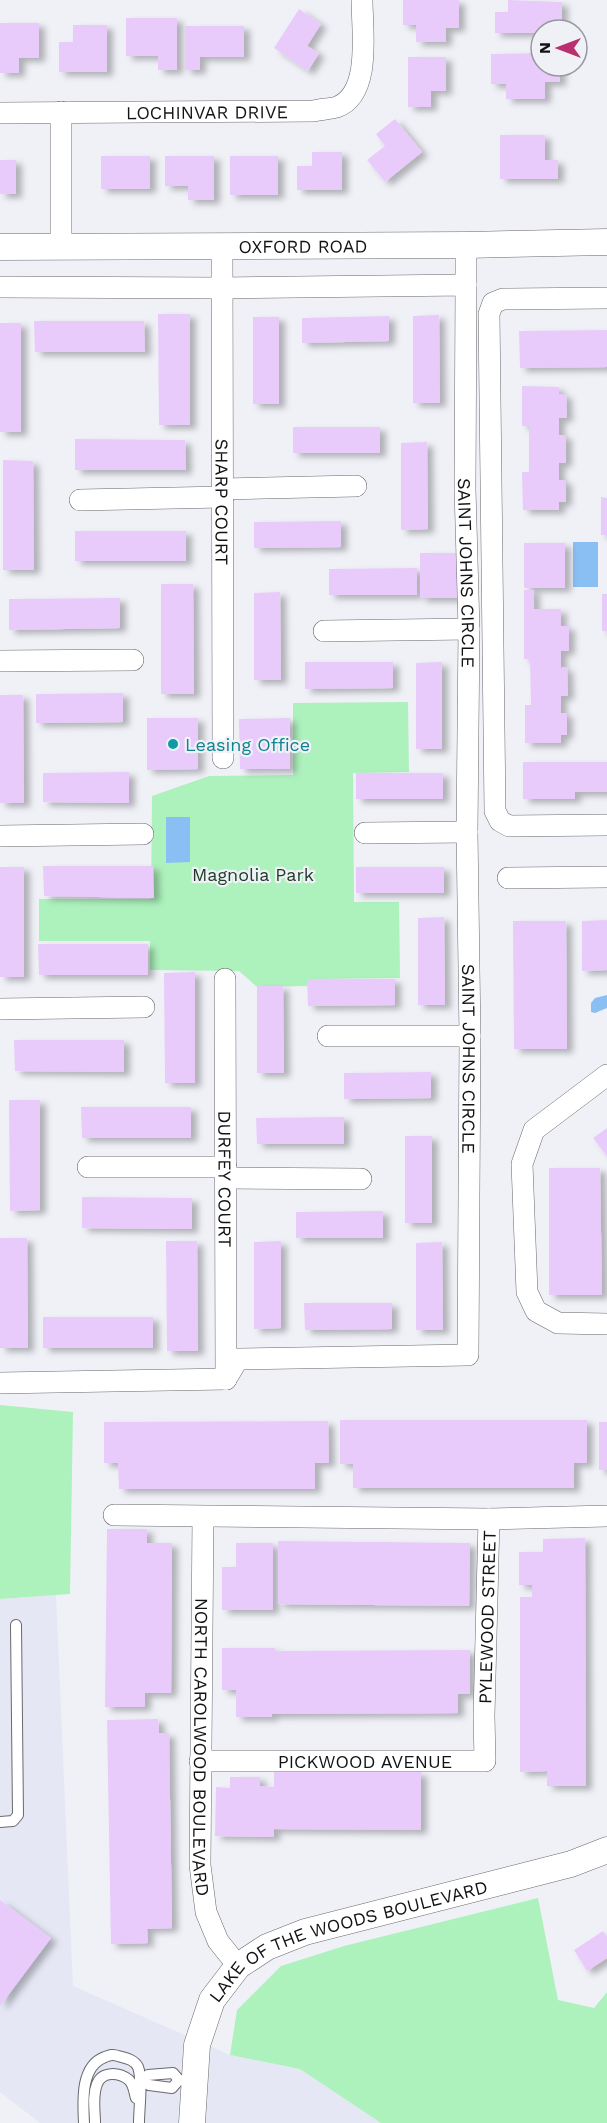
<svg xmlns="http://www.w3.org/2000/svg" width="607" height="2123" font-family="'Work Sans',sans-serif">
<defs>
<filter id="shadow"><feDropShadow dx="6" dy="4" stdDeviation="3" flood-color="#0004"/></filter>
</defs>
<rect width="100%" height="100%" fill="#f0f1f7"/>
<path fill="#e5e7f5" d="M56,1595L73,1986L187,2036L183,2051L185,2052L181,2123H40L0,2092V1599Z
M208,2045L230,2055L300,2069L381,2123H203Z"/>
<path fill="#adf1bd" d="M408,702L409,772L353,773L354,902H399L400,978L307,979V986L257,987L239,971L150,970V941H39V899H151L152,796L209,776L293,775V703Z
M0,1405L73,1412L70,1594L0,1599Z
M538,1898L558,2000L594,2008L607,1992V2123H381L300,2069L230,2055L237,2010L281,1966L344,1946Z"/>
<path fill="#8abff4" d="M573,542H598V587H573Z
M166,817H190V862L166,863Z
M607,995V1008L595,1013L591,1012V1003L595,998Z"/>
<path fill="#e9cbfb" filter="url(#shadow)" d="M403,0H459V28H446V42H416V25H403Z
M508,0L562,2V30H541V33H495V12H508Z
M299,9L321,24L307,46L319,53L308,71L274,48Z
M126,18H177V70H158V56H126Z
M0,23H39V58H19V73H0Z
M73,25H107V72H59V42H73Z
M185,26H244V57H200V70H185Z
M541,53V66H560V82H545V99H506V84H491V54Z
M408,57H446V91H431V107H408Z
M395,119L422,152L385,182L367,160L385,146L376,134Z
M500,135H545V160H558V179H500Z
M312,152H342V190H297V166H312Z
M101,156H150V189H101Z
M165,156H214V200H188V186H165Z
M230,156H278V195H230Z
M0,160H16V194H0Z
M158,314H190V425H159Z
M439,315L440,403H413V316Z
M389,316V341L302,343V318Z
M253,317H279V404H253Z
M34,321H144L145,352H35Z
M0,323H21V432H0Z
M607,330V367L520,368L519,331Z
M522,386L559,387V394H566L567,418H559V435H566V463H559V480H566V502H559V510H523L522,472H529V426H522Z
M293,427H380V453H293Z
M75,439L185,440L186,470H75Z
M427,442L428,529L401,530V443Z
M3,460L33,461L34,570H3Z
M601,497L607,498V535H601Z
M341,521V547L254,548V522Z
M75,531H186V561H75Z
M524,543H565V588H524Z
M420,553H462V598H420Z
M417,568V595H329V569Z
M161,584H193L194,694H161Z
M524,590H534V609H561V626H569V651H561V668L567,667L568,696H561V713H567V735H561V743H525V705H531L530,659H524Z
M280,592L281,680H254V593Z
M602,594H607V631H602Z
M120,598V628L9,630V599Z
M305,662H393V688L305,689Z
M442,662V749H416V663Z
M123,693V722L36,723V694Z
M0,695H23L24,803H0Z
M147,718H198V769L147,770Z
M290,718V769H240L239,719Z
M523,762H607V792H575V799H523Z
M129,772V803L43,802V773Z
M356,773H443V799H356Z
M43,866H153L154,898L44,896Z
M0,867H24V977H0Z
M356,867H444V893H356Z
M444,917L445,1005H418V918Z
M607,920V970L582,971V921Z
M513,921H566L567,1049H514Z
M38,944H148V975H39Z
M195,972V1083H165L164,973Z
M307,979H395V1005L308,1006Z
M257,986H283L284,1073H257Z
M14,1040H124V1072L15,1071Z
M431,1072V1098L344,1099V1073Z
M9,1100H40V1210L10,1211Z
M81,1107H191V1138H82Z
M344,1117V1144H257L256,1118Z
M607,1128V1156L593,1138Z
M405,1136H432V1223H405Z
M549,1168H600L602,1295H549Z
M82,1197L192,1198V1229L82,1228Z
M383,1211V1238H296V1212Z
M0,1238H27L28,1348H0Z
M166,1241H197L198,1351H167Z
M281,1241V1328L254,1329V1242Z
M442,1242L443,1330H416V1243Z
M304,1303H392V1329L305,1330Z
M43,1317H153V1348H43Z
M340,1420H587V1463H574V1488H353V1464H340Z
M328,1421L329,1463H315V1489H119L118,1463H104V1422Z
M599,1422H607V1470H599Z
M107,1529H147V1543H172L171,1693H145V1707H105Z
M585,1538L586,1786H547V1771L520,1772V1597H532V1585H519V1552H543V1539Z
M278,1541L470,1543L469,1606L278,1604Z
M236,1543H273V1610H222V1567H236Z
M222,1648H275V1651L470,1650V1694H458V1713L272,1714V1717H236V1690H222Z
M158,1719L159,1733H169L172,1928L147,1929L148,1943L111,1944L107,1720Z
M274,1772H421V1830L274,1829V1837L215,1836L216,1787L230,1788V1777H260V1786L274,1787Z
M0,1900L51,1938L0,2006Z
M603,1931L607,1937V1958L587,1971L574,1950Z"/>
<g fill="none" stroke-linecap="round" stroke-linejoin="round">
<defs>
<path id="service" d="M0,1822L13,1821L18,1815L16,1625
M140,2080H144L149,2085L172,2088L179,2080
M144,2080L148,2075L173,2073L179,2080L194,2081
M84,2123C83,2102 80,2066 105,2057C110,2055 113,2054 118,2056C125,2058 134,2059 138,2067C143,2080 139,2108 139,2123
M95,2123C95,2111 92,2096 97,2084C102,2071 119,2072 129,2080C134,2085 134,2092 136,2098"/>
<g id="minor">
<path d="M61,112V246"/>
<path id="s1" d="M0,113L314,111C321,109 330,109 337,107C372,94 362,30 362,0"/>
<path id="s2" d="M222,246L223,758"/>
<path d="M466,285V245"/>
<path id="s3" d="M0,287L222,288L466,285L465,489L469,629L467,832L470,1036L468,1355L238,1359L226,1379"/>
<path d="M607,298L503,299L493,303L489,314L495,811L500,821L509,826L607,825"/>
<path d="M223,489L356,486"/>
<path d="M80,500L223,497"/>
<path d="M324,631L469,629"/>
<path d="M0,661L133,660"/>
<path d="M365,833L467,832"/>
<path d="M0,836L143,834"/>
<path d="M508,878L607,877"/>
<path id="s4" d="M225,979L226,1379"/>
<path d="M0,1009L144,1007"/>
<path d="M328,1036H470"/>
<path d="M607,1075L534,1130L522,1164L527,1292L536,1311L558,1323L607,1324"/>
<path d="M88,1167H226"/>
<path d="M226,1178L361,1179"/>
<path d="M0,1383L226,1379"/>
<path d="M114,1515L489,1519L607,1516"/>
<path id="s5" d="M203,1517L200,1865L206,1912L218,1941L238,1966"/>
<path id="s6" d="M200,1761H485L484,1716L489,1519"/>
</g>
<g id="tertiary">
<path id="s7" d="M0,247L466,245L607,242"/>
<path id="s8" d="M192,2123L197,2045L212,2000L238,1966L267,1947L305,1932L571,1864L607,1850"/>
</g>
</defs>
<use href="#service" stroke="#69696e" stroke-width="12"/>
<use href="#minor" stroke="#69696e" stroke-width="22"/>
<use href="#tertiary" stroke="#69696e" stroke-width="27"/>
<use href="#service" stroke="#fff" stroke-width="10"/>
<use href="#minor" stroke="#fff" stroke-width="21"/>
<use href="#tertiary" stroke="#fff" stroke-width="26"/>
</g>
<circle fill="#0f9aa8" stroke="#f0f1f7" stroke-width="2" cx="173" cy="744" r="6"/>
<g text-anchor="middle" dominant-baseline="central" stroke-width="4.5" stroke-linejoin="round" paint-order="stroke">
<g font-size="18" fill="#121214" stroke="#f0f1f7">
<text stroke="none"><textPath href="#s1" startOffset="207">LOCHINVAR DRIVE</textPath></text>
<text stroke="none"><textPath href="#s7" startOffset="303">OXFORD ROAD</textPath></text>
<text stroke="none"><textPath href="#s2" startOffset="256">SHARP COURT</textPath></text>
<text stroke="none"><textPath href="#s3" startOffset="754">SAINT JOHNS CIRCLE</textPath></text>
<text stroke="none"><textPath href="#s3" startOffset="1240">SAINT JOHNS CIRCLE</textPath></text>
<text stroke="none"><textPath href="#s4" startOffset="200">DURFEY COURT</textPath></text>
<text stroke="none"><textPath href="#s6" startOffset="429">PYLEWOOD STREET</textPath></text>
<text stroke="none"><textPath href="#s5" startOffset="230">NORTH CAROLWOOD BOULEVARD</textPath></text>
<text stroke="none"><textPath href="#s6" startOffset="165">PICKWOOD AVENUE</textPath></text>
<text stroke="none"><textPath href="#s8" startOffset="279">LAKE OF THE WOODS BOULEVARD</textPath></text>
</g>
<g font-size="18" fill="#0d838f" stroke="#f0f1f7" text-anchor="start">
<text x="185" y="744">Leasing Office</text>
</g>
<g font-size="18" fill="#193c24" stroke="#f0f1f7">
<text x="253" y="874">Magnolia Park</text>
</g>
</g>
<g transform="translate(559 48) rotate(270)"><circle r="28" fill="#f0f1f7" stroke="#97989c" stroke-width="1.5"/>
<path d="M0-4.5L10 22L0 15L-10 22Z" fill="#b9306e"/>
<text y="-9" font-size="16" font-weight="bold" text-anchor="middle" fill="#121214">N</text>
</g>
</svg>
